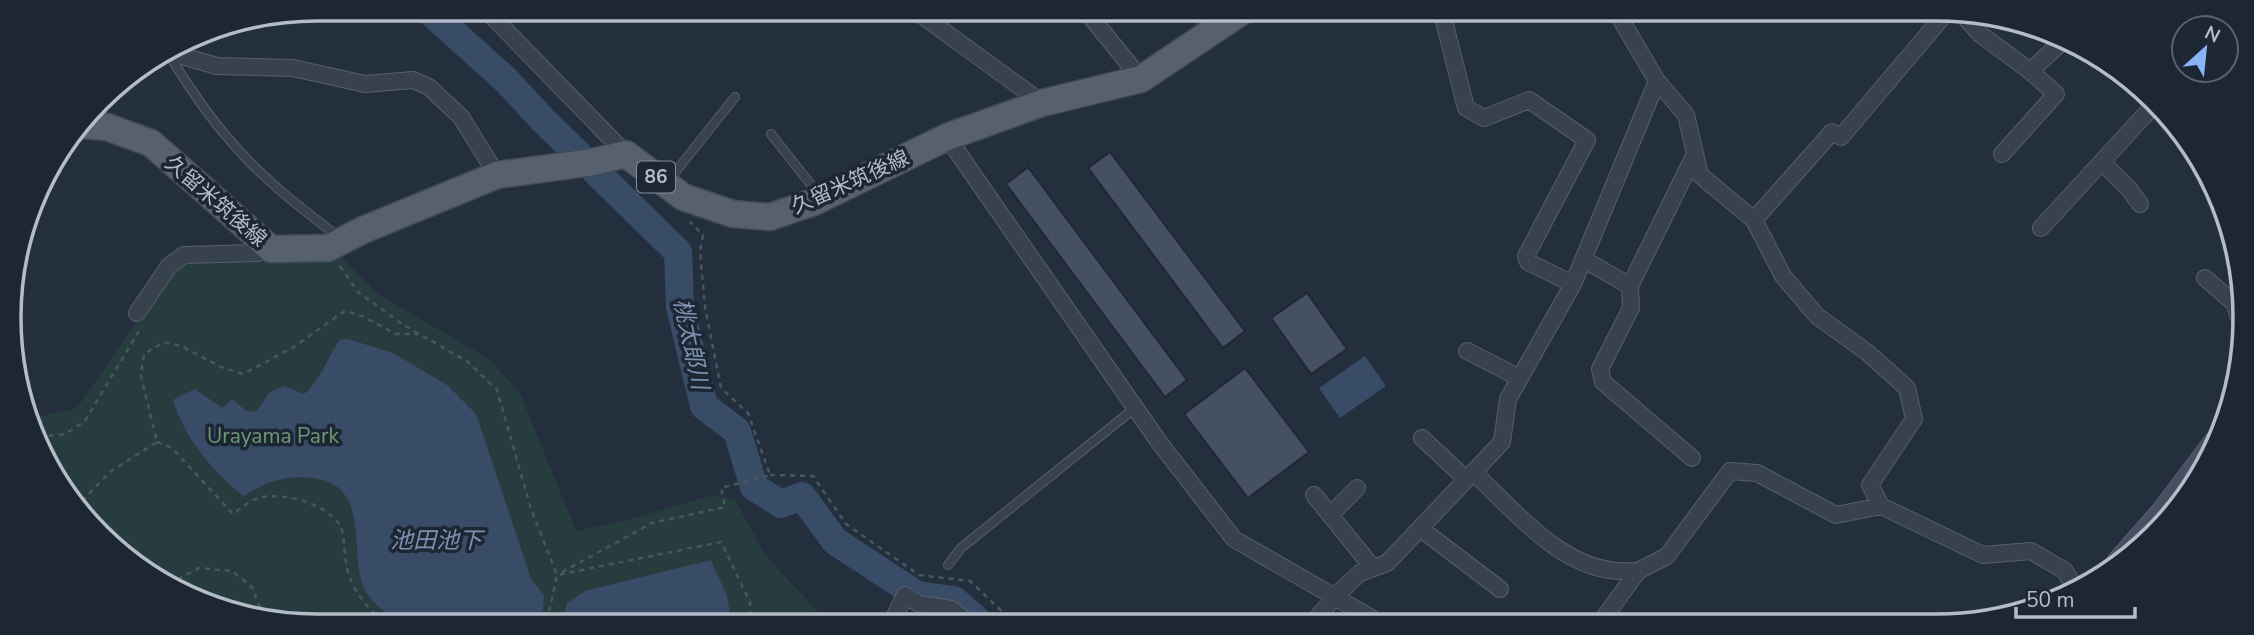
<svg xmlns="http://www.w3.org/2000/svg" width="2254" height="635" font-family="'Nunito Sans','Noto Sans JP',sans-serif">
<rect width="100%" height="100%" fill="#242f3e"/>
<path fill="#263c3f" d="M339,254L378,294L489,359L520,393L576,531L627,520L713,495L735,500L766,556L820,614L821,621L258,620L146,574L72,505L30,419L77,408L161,286L186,260Z"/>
<path fill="#394c67" d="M347,339L391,352L447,385L476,414L531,579L544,595L543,611L524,621H399C385,614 367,599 362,583C350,544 369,485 313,478C285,475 266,482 243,496C212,470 185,439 173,400L195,389L222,408L232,399L248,412L257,411L269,393L283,386L304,394C322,379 326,359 340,340Z
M1365,356L1386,386L1340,418L1319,388Z
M711,560L727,596L731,621H562L567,603L585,591Z"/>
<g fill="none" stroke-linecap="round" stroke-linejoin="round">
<path stroke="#394c67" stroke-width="28" d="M427,9L506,80L543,120L678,252L680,307L704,406L737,431L754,487L781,504L802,496L835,541L917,595L954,600L979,622"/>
</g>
<path fill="#455162" stroke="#1f2835" stroke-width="2" d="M1110,152L1245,331L1223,348L1088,168Z
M1028,167L1187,380L1165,397L1006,184Z
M1307,293L1347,349L1311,374L1271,318Z
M1245,368L1309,452L1248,498L1184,414Z"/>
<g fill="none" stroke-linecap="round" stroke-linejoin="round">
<defs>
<path id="lane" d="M169,55C187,84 205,112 228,138C260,177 301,208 340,238
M771,134L819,195
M669,180L735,97
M948,565L961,548L1135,408"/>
<path id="street" d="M485,9L626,154
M916,11L1042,103
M1086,11L1141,79
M1442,13L1466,108L1484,118L1529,100L1587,140L1526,256L1528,262L1573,284
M1617,13L1657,81L1686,115L1700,175L1754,220L1783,276L1817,316L1868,353L1907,388L1914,419L1870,485L1881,506L1983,555L2031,551L2065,571L2076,590
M1962,14L1980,34L2030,71L2062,42
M168,52L217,66L293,68L365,84L413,80L429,87L461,117L497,175
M947,137L1159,442L1234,539L1380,623
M2002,154L2056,94L2030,71
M2102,162L2129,189L2140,204
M1754,220L1832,132L1841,137L1945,14
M2041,228L2153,106
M1583,259L1630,286L1695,154
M2205,278L2234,303L2239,317
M1630,286L1631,308L1600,369L1603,382L1692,458
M137,313L169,266L184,255L258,253L271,249
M1467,351L1520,378
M1422,438L1466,479
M1473,472C1511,507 1556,563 1610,570C1619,572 1629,571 1638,571
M1314,495L1373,568
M1330,515L1357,488
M1421,529L1500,589
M892,622L905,595L919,604L951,609L968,622
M1314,622L1334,597L1360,573L1387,563L1502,442L1508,399L1573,284L1657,81
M1600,623L1638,571L1667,556L1730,471L1757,473L1836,515L1881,506"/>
<path id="secondary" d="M2118,563L2163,512L2215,443"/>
<path id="primary" d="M83,125L107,127L151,143L271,249L328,248L363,230L497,175L593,162L626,154L683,197L733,214L770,217L814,202L947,137L1042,103L1141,79L1241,12"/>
</defs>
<use href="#lane" stroke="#565f6c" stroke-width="10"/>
<use href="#street" stroke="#565f6c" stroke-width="18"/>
<use href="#secondary" stroke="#565f6c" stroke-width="25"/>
<use href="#primary" stroke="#414a57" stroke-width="29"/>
<path stroke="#44595c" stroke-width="2.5" stroke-dasharray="5 5" stroke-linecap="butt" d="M340,266L358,292L402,324L468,362L497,390L531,509L557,575L721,542L750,602V621
M39,437L65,434L85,421L140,329
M157,442L172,448L233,514C240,509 248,502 256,499C280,490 333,504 342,530C345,542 344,556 347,568C353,592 365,605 383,621
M770,475L813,476L846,524L919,575L970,581L1013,622
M84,499L118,548
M75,508L110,472L157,442L141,376L144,354L164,342L181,346L221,367L243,374L292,348L345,311L362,316L396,334H419
M562,572L652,523L725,507L721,488L770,475L748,413L721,388L705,307L700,252L703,235L690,222
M169,584L199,568L232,571L252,587L262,613L260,620
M547,621L557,576"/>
<use href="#lane" stroke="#38414e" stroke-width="8"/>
<use href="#street" stroke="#38414e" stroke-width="16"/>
<use href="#secondary" stroke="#465061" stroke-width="23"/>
<use href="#primary" stroke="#56606e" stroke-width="26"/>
</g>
<g text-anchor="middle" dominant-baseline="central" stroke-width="7" stroke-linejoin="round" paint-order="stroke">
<rect fill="#1d2633" stroke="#878f9c" stroke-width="2" x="637" y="161.5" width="38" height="31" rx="5"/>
<g font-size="19" font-weight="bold" fill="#b4bcc9">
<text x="656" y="177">86</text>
</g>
<g font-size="21" fill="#b4bcc9" stroke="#1d2633">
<text transform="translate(850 182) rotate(-24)">久留米筑後線</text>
<text transform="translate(216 201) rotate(41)">久留米筑後線</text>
</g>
<g font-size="21" fill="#6b9a76" stroke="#1d2633">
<text x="273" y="436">Urayama Park</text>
</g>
<g font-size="23" font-style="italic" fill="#7c92b1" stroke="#1d2633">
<text transform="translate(691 344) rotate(78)">桃太郎川</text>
<text x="436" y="540">池田池下</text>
</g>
</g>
<path d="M0 0H2254V635H0ZM317 21H1937A296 296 0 0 1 2233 317V318A296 296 0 0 1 1937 614H317A296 296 0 0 1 21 318V317A296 296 0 0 1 317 21Z" fill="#1d2633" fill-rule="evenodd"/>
<path fill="none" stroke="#b4bcc9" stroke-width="3.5" d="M317 21H1937A296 296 0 0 1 2233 317V318A296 296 0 0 1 1937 614H317A296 296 0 0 1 21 318V317A296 296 0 0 1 317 21Z"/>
<g transform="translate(2205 49) rotate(27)"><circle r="33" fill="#1d2633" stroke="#59626f" stroke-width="2"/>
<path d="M0-5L12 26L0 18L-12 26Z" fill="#8ab4f8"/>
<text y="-10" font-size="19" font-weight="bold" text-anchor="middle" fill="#b4bcc9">N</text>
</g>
<path d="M2016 607v10h119v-10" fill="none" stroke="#b4bcc9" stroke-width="3.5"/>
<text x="2026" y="607" font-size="21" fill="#b4bcc9" stroke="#1d2633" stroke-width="5" paint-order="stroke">50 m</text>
</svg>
